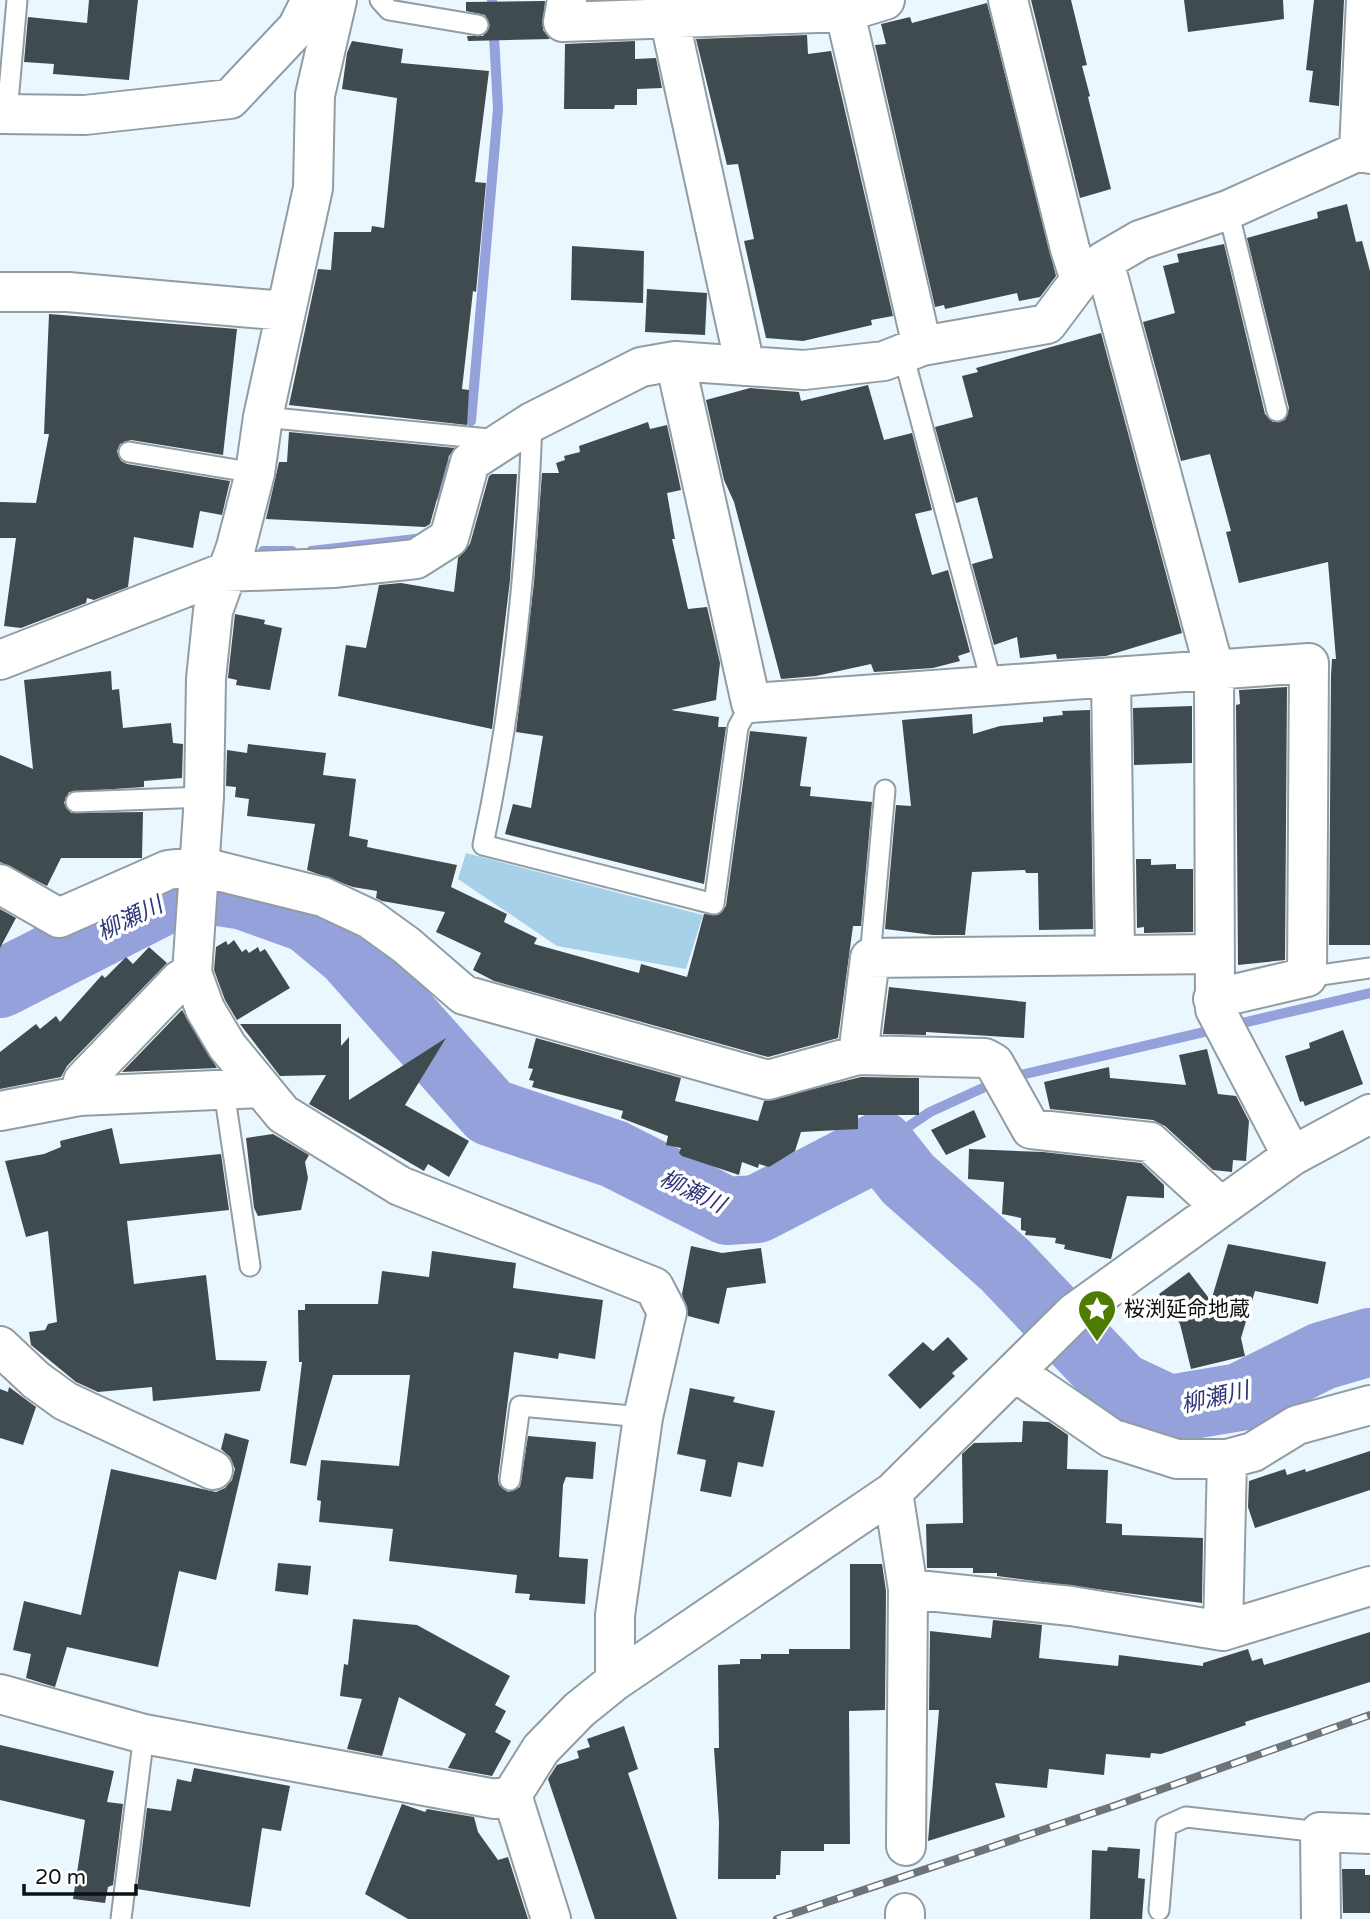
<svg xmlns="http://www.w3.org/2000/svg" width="1370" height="1919" font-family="'Varela Round','Noto Sans JP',sans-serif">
<rect width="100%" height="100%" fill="#ebf7ff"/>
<path fill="#a7d1e8" d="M466,853L703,915L686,969L557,946L458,879Z"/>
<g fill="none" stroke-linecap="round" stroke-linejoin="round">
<path stroke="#94a1db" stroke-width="10" d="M471,421L498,109L492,0
M442,498L446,463
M263,551H292
M311,551L424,538
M1012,1077L1370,993
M881,1145L930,1112L996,1082"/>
<path stroke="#94a1db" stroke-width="68" d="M0,984L167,899L212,891L244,896L308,919L349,953L490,1112L614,1154L727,1211L757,1209L881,1145L908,1179L1005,1265L1120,1386L1169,1409L1240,1397L1322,1356L1370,1342"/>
</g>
<path fill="#3f4b4e" d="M89,0H138L129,80L53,74L54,64L24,62L28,17L87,23Z
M1031,0H1071L1087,65L1082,66L1090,96L1088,97L1111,189L1080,198Z
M1184,0H1283L1284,19L1188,32Z
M1314,0H1344L1339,106L1309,102L1313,71L1306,70Z
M545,1L543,30L550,39L468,41L467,36H483L490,26L485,15L466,11V2Z
M987,3L1056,276L1040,297L1019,301L1017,293L945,309L944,305L935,307L875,45L886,44L881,24L910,17L912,23Z
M807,35L808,54L831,51L893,316L871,320L872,325L803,341L766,338L744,241L754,239L738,164L727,165L696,39Z
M352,41L403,49L401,63L489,71L475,182L486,183L476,292L473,291L462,389L469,390L467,425L289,405L318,269L331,270L334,232H371L372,226L384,228L397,98L342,89L347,53Z
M635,41V59L656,58L662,88L637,89V105H615L614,109H564L565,44Z
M1347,204L1356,242L1362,241L1370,271V945H1329L1331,675L1332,659H1336L1328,562L1239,583L1226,532L1231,531L1210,454L1181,461L1143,322L1175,313L1163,266L1179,262L1177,254L1224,244L1265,414L1273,422L1285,420L1289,408L1247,238L1318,218L1317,212Z
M572,246L644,251L643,303L571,300Z
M647,289L707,293L705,335L645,332Z
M49,314L237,329L223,455L131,440L120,444L117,451L121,461L127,464L230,481L222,515L200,511L193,548L134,537L128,587L94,600L87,598L86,603L21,628L4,626L16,538H0V502L36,503L49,434H44Z
M1101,333L1182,633L1106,656L1057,659L1056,654L1020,658L1017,637L994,645L972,564L993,558L977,497L956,503L935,427L973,417L962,376L978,372L976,368Z
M868,385L884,440L912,433L932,510L915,514L932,575L948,570L970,652L958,656L960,661L933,668L874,672L871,664L816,676L781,679L734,502L724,480L706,400L750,388L799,392L801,401Z
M648,422L650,429L667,425L681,490L667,493L675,539H672L688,609L707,607L720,663L716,700L671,710L719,717L718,727H726L704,884L505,834L513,804L531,808L543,736L516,732L534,583L542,473H559L556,463L565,460L564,456L580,452L579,446Z
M289,432L455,448L449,456L430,524L425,527L266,519L279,462H287Z
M492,474H517L510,580L492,729L338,696L346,645L366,648L379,585L401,583L454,592L458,558L470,544L489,476Z
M235,614L265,620L264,624L282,628L270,690L236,685L237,680L228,678Z
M111,671L112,690L119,689L123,728L171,723L173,743L183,744L182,778L144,781V787L69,792L64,803L71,813L143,812L142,858H61L47,886L0,862V755L33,769L24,680Z
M1287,687L1285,960L1238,965L1236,705L1240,704L1239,690Z
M1192,706V763L1134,765L1133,708Z
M1090,710L1093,929L1039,930L1038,873H1026L1025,870L972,872L965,935H933L885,929L896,805L911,806L902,720L972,714L973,734L1000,726L1043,722V717L1063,715L1062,711Z
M750,731L807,737L800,786L811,787L810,796L872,802L861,926H853L838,1038L768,1057L494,981L473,970L481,953L436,932L445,912L382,901L376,898L377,891L353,887L307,870L315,824L247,816L249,799L235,797L236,787L226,786L227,750L247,753L248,744L326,753L323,775L356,779L349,836L368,840L367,847L457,865L451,887L507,914L504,922L537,938L534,944L639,973L641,964L687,977L704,914L718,915L726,906Z
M1136,859H1151V865L1176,864V869H1193V932L1144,933V927L1137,928Z
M0,909L16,918L0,948Z
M234,940L242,952L246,949L249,953L258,947L260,952L265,949L290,988L237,1020L225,1000L214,970L216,947L226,941L228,945Z
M149,947L167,963L67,1066L61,1077L0,1089V1052L36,1024L40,1029L56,1016L60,1022L102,975L105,978L126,957L133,964Z
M889,987L1026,1002L1024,1038L926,1032V1035L883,1034Z
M182,1010L217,1068L122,1072Z
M240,1024H341V1046L349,1037V1100L446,1038L405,1105L469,1141L449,1177L428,1164L424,1171L309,1104L326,1075L280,1076Z
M1343,1030L1363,1084L1305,1106L1303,1101L1300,1102L1285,1056L1310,1048L1309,1043Z
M536,1038L681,1078L675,1101L758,1121L764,1101L861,1077L919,1078V1115H858V1129L801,1132L795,1151L769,1167L759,1164L758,1168L742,1162L739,1175L682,1156L679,1153L681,1148L666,1145L668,1136L621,1118L623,1111L532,1087L534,1081L529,1080L533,1069L528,1068Z
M1207,1049L1218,1094L1236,1096L1249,1121L1246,1161L1233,1160L1232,1172L1213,1170L1165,1126L1153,1120L1050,1109L1044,1082L1109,1067L1110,1078L1186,1085L1179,1055Z
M974,1110L986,1137L946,1155L931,1130Z
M112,1128L120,1164L221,1154L229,1210L127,1221L134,1284L206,1275L216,1360L267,1361L260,1391L153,1401L152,1387L98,1392L76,1382L31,1345L29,1332L45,1330L48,1324L57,1322L48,1231L26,1237L5,1161L44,1154L61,1147L60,1141Z
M273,1134L309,1155L305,1162L308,1178L301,1210L258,1216L254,1208L246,1138Z
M969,1149L1043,1152L1141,1163L1164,1185V1198L1127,1196L1111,1259L1064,1249L1065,1245L1055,1243L1056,1238L1025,1235L1026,1231L1021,1230V1218L1002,1214L1004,1182L968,1179Z
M1228,1244L1326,1262L1318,1304L1255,1291L1241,1338L1245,1356L1191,1369L1180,1324L1159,1294L1189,1272L1211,1301Z
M691,1246L722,1253L761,1248L766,1283L727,1288L719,1324L688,1316L682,1294Z
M432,1251L516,1263L513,1288L603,1300L595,1359L559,1353L558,1359L514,1352L498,1478L499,1485L508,1492L520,1487L528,1436L596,1442L593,1479L566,1477L563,1485L559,1557L588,1559L585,1604L529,1600L530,1594L515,1593L517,1575L389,1561L393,1529L319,1522L321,1501L317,1500L321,1460L399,1466L410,1375H333L306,1466L290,1463L302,1362H299L298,1310H305V1304H378L382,1271L429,1277Z
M948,1337L968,1359L952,1373L955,1376L920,1409L888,1375L923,1342L933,1351Z
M9,1387L36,1407L23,1445L0,1438V1389L8,1392Z
M690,1388L735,1397L733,1402L775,1411L763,1467L738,1462L731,1497L700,1491L706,1460L677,1454Z
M1023,1421L1049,1422L1068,1435L1067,1469L1108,1470L1106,1523L1122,1524V1535L1203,1538L1202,1603L997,1576V1573H973V1568H927L926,1524L963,1523L962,1454L974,1443L1022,1442Z
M225,1433L249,1440L216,1580L179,1571L158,1667L67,1647L55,1687L26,1678L31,1654L13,1650L24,1601L81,1615L111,1469L216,1492L225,1488L232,1480L235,1469L230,1457L221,1449Z
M1370,1451V1490L1255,1528L1248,1507L1249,1481L1285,1469L1287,1475L1305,1469L1306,1472Z
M278,1563L311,1566L308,1595L275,1591Z
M850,1564H882L886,1591L885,1710L849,1711L850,1844H824V1851H781L780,1875H776V1879H718L719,1822L714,1748H719L718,1665L740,1664V1659H761V1654H789V1649H850Z
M353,1619L417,1625L510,1676L495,1705L506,1711L495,1732L511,1741L492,1776L448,1768L466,1734L399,1697L382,1756L347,1749L362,1699L340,1696L344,1664L348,1665Z
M993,1620L1042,1625L1039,1658L1118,1666L1119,1655L1203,1666V1663L1248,1649L1252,1661L1262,1658L1264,1665L1370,1632V1682L1245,1722L1246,1725L1161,1754L1151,1753L1150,1758L1106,1754L1104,1775L1049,1769L1047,1788L995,1783L1005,1817L928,1841L939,1710H929L930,1631L991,1638Z
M624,1726L638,1769L628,1773L677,1919H595L548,1779L557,1765L579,1758L577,1751L590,1747L587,1739Z
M0,1745L114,1771L107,1802L123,1804L113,1885L108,1887L105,1903L73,1899L85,1820L0,1800Z
M194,1768L290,1786L281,1831L262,1828L250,1907L137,1889L147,1808L171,1811L177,1779L191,1782Z
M402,1804L425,1812L427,1809L474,1817L478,1832L498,1860L508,1857L528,1919H408L365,1894Z
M1108,1847L1140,1849L1138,1878L1145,1879L1142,1919H1090L1092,1850L1107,1851Z
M1342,1869H1365V1875H1370V1913H1343Z"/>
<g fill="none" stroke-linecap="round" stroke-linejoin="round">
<defs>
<path id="lane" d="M380,0L389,10L478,25
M7,113L17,0
M1228,210L1277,411
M903,354L992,685
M263,417L499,440
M532,422C527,564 513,705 483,845L714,904L738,727L751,703
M129,452L255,473
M76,802L204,797
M870,958L885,790
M1307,977L1370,968
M224,1091L250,1266
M510,1480L520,1406L643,1417
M1159,1910L1166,1826L1186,1817L1320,1832
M121,1919L144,1734"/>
<path id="street" d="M337,0L315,95L313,188L263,417L255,473L236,547L213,611L206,679L204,797L192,973L205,1009L227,1046L283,1114L400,1186L654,1287L667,1312L643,1417L615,1615V1681
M567,0L563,22L846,12L885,0
M842,0L922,346
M1008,0L1070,249L1080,280
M669,17L745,366
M0,114L85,115L230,99L297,28L311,0
M1359,151L1366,0
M1104,261L1214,668L1215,1009L1292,1156
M0,292H68L285,311
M675,361L751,703L1309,663L1307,977L1213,999
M0,660L225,572L333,568L416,559L449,538L470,462L532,422L641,367L675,361L804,370L884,361L922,346L1047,324L1080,280L1104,261L1140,240L1228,210L1359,151L1370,154
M1111,678L1115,954
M0,884L59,918L168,870L198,866L323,897L370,919L406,945L464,995L768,1080L858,1055L985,1058L994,1063L1031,1129L1150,1142L1221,1207
M858,1055L870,958L1214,954
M79,1096L260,1088
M0,1111L79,1096L83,1081L180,980L192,973
M0,1346L36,1380L65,1401L213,1470
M1015,1372L1111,1438L1177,1459H1227L1253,1452L1297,1425L1370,1405
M893,1492L908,1589L906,1846
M908,1589L1071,1606L1223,1631L1370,1586
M1223,1631L1227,1459
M0,1694L144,1734L495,1799L512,1795
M551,1919L512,1795L541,1749L579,1710L615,1681L893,1492L1074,1313L1292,1156L1370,1114
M905,1919V1913
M1321,1919L1320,1832L1370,1834"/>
</defs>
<use href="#lane" stroke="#919da3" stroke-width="23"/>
<use href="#street" stroke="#919da3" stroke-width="42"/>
<use href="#lane" stroke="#fff" stroke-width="19"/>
<use href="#street" stroke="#fff" stroke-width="38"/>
<defs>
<path id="rail" d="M777,1919L1114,1806L1370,1715"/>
</defs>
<use href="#rail" stroke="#6d7579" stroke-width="8"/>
<use href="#rail" stroke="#fff" stroke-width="5" stroke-dasharray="16" stroke-linecap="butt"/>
</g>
<defs>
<symbol id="sight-pin" viewBox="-11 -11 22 30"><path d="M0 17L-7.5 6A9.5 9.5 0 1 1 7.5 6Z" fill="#4e7c02" stroke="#fff"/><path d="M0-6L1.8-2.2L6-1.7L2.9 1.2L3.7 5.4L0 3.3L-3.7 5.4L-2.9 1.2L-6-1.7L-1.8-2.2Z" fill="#fff"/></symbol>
</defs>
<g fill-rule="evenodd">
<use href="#sight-pin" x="1075" y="1287" width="44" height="60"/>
</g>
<g text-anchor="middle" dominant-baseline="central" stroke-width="7" stroke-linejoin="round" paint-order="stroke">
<g font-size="21" fill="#0d1113" stroke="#fff" text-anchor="start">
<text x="1124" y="1309">桜渕延命地蔵</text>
</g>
<g font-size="23" font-style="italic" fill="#2e367a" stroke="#fff">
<text transform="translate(130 919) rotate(-26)">柳瀬川</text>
<text transform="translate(692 1192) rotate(25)">柳瀬川</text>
<text transform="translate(1215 1398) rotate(-13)">柳瀬川</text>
</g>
</g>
<path d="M24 1884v10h112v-10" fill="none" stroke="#0d1113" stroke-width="3.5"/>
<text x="35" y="1884" font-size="21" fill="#0d1113" stroke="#ffffff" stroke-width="5" paint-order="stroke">20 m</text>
</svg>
